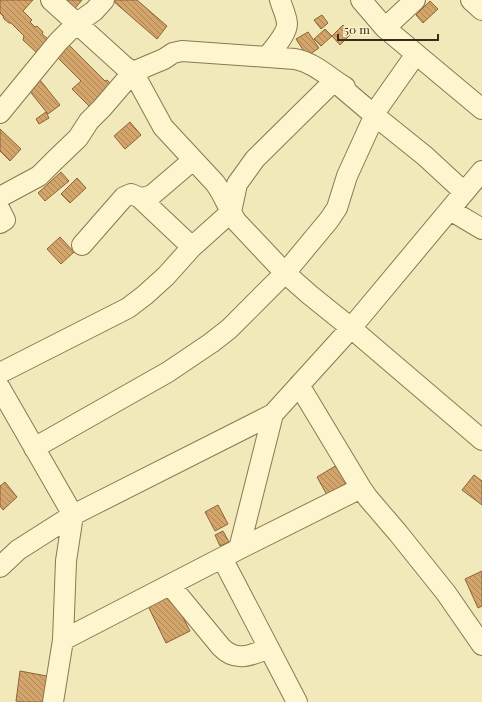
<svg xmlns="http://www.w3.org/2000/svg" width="482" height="702" font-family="'Playfair Display',serif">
<defs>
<pattern id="building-back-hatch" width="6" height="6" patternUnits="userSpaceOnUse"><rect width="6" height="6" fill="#d4a56b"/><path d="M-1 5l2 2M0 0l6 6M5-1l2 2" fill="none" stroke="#ad8757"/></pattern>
</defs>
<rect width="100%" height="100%" fill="#f2e9ba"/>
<path fill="url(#building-back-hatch)" stroke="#8c6336" d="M0,0H33L23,11L32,20L30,22L35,27L37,26L43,32L42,34L48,39L37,53L23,40L24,36L11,23H9L4,19L3,16L0,13Z
M58,0H82L72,12Z
M112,0H137L167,26L157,39Z
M430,1L438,9L423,23L416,15Z
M322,15L328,23L321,29L314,20Z
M343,25L351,34L340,45L332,36Z
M325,29L332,36L321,46L314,39Z
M308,32L319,48L307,56L296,39Z
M69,45L105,81L107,80L116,89L94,111L72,89L81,81L57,57Z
M40,80L60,105L48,114L28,89Z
M46,112L49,118L39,124L36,119Z
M130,122L141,135L125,149L114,136Z
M0,129L21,149L10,161L0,151Z
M61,172L69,181L45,201L38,193Z
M77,178L86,188L70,203L61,194Z
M60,237L74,252L61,264L47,249Z
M342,462L348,482L327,495L317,477Z
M474,475L482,481V505L462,490Z
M5,482L17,497L3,510L0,506V486Z
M218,505L228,524L215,531L205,512Z
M223,531L229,542L220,546L215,535Z
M482,571V606L478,608L465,579Z
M170,592L190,631L166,643L147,604Z
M20,671L52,677L46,702H22L16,701Z"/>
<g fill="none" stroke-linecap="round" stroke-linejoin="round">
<defs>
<path id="minor" d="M51,0L124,66L133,72L163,127L215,183C224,195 228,208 236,221L285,273L310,295L351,328L482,440
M361,0L385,28L482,109
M471,0L482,10
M385,28L415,0
M267,57C273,49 287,34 287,24C287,17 282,7 280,0
M0,113L58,42L77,23L94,11L104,0
M0,197L39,176L55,160L78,138L89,121L102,108L133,72L164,59L173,53L182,51L295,59C315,63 328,77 345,87
M140,198L192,247
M0,210L5,220L0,223
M450,210L482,229
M82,245L124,197L131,194C140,198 143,199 152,195L193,160
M0,373L128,308L145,295L166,276L192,247L231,212L237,184L255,159L334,81L374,115L425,156L464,192
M299,385L361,488L368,498L398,533L446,593L482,645
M0,388L73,515L66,561L63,640L53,702
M34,448L168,372L211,343L229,329L285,273L329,220L337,208L347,176L378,108L416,54
M239,549L273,414
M222,558L297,702
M0,567L18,550L73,515L273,414L351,328L482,171
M170,585L221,647C236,663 252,655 269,648
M63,640L239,549L361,488"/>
</defs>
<use href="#minor" stroke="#8a7852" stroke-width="22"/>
<use href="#minor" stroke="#fcf5cd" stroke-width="20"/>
</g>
<path d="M338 34v6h100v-6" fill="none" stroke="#372c19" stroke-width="2"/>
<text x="344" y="34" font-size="12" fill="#372c19" stroke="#f9f2ca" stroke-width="3" paint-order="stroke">50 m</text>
</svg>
